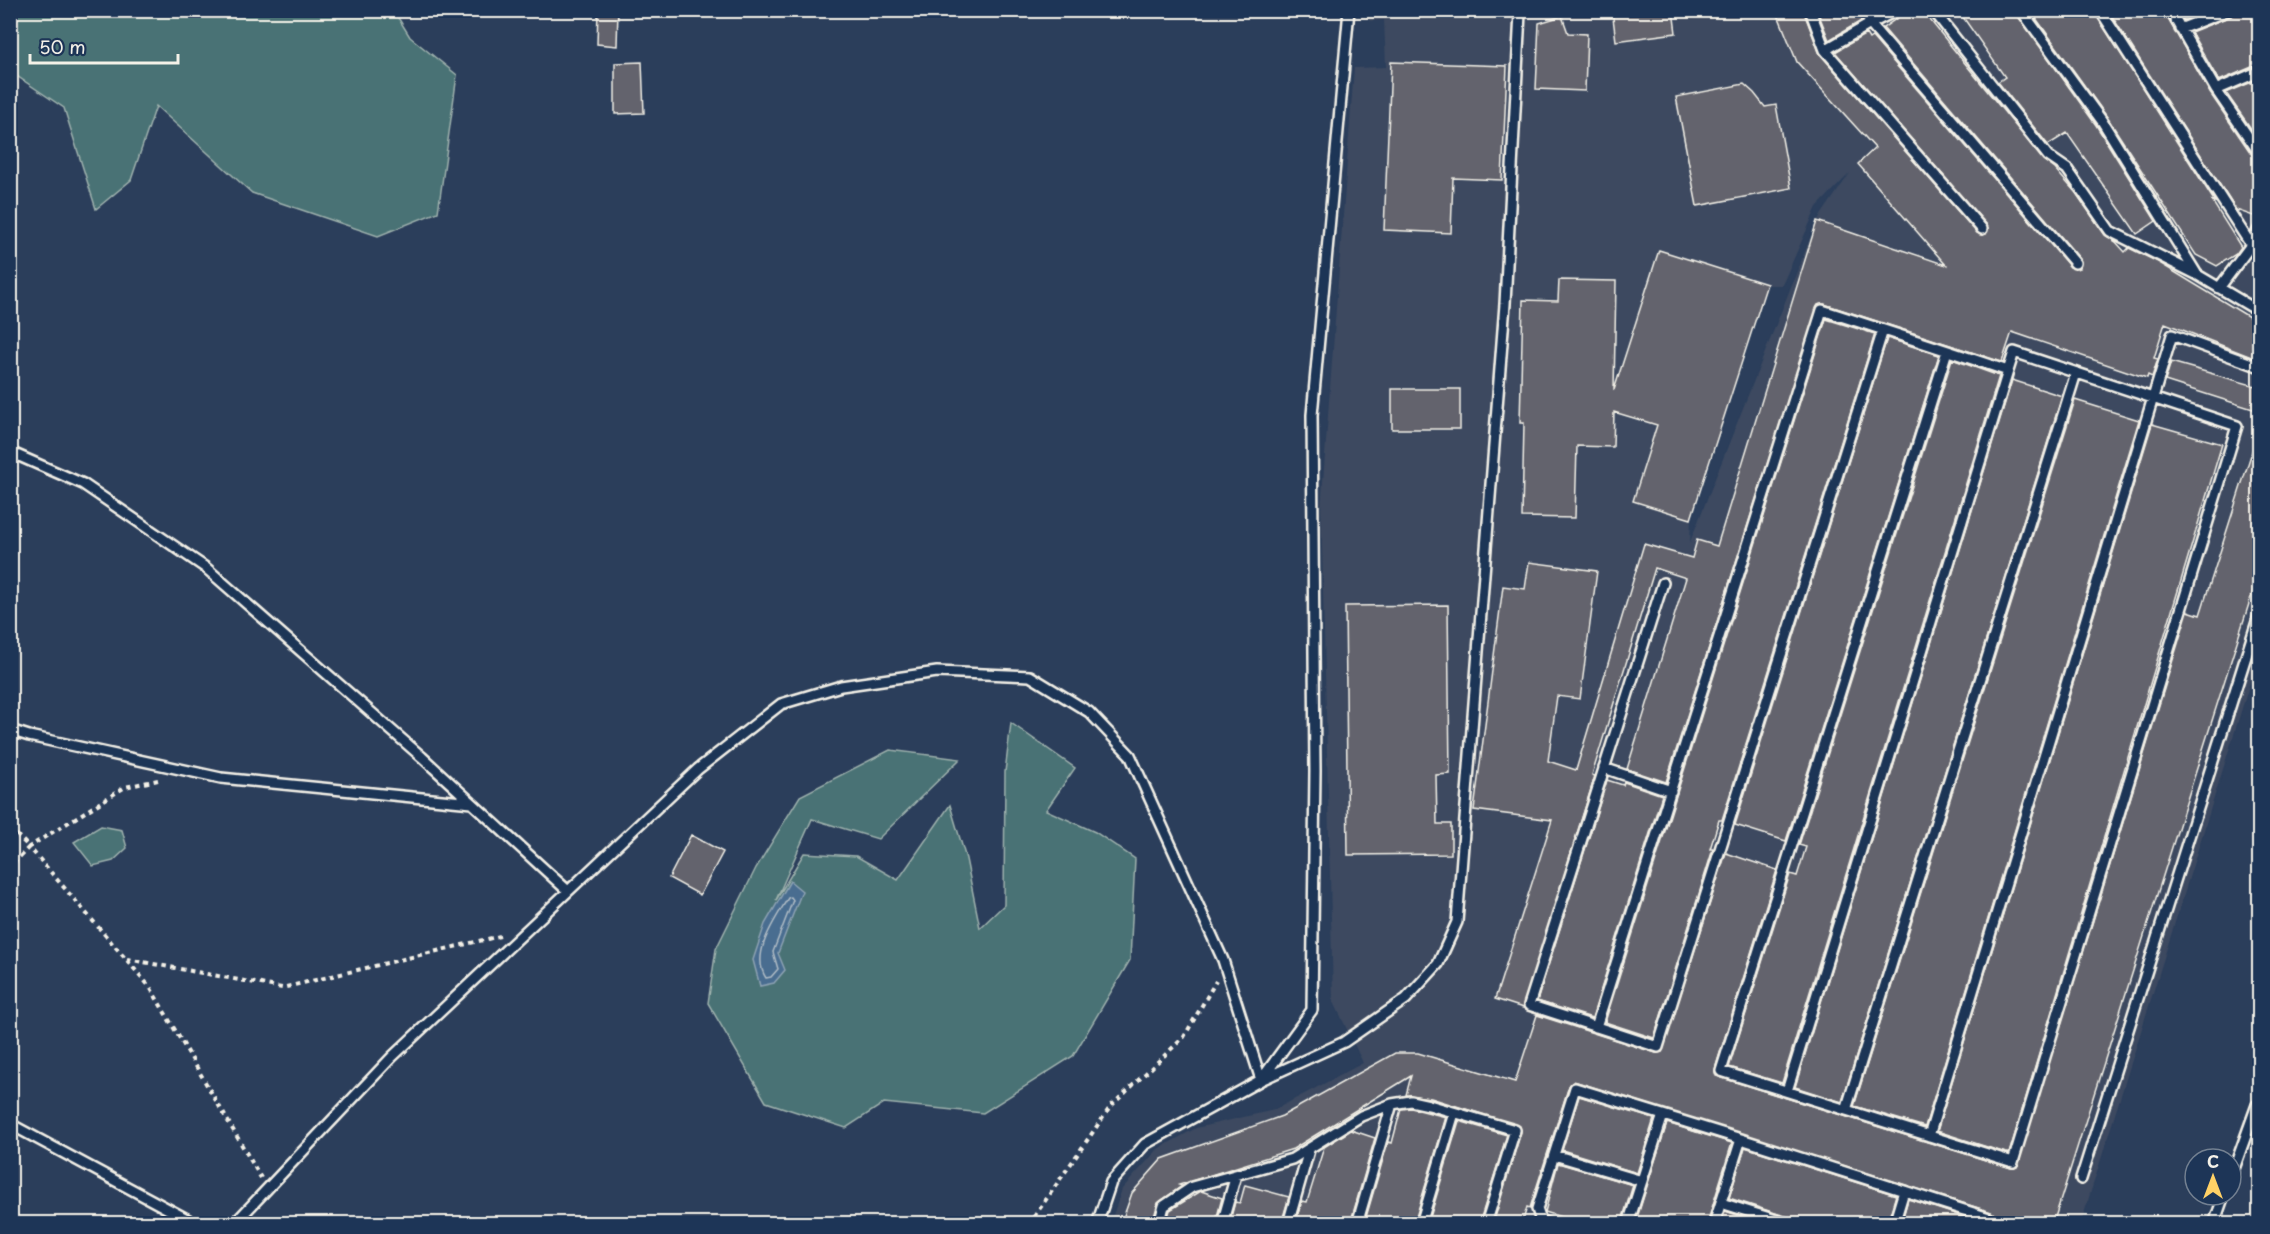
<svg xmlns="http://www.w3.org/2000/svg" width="2270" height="1234" font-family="'Playpen Sans',sans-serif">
<rect width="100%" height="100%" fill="#2b3e5b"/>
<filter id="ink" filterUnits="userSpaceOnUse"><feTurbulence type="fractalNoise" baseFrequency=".0167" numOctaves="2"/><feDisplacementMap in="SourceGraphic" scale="12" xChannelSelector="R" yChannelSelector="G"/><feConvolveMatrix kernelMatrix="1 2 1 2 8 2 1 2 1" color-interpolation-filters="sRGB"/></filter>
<g filter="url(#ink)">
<path fill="#3c4960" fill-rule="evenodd" d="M1369,11H2259V654L2081,1223L1110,1224L1122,1189L1158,1149L1196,1128L1274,1110L1363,1063L1333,1000L1321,508L1354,68L1386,67L1384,20L1369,21ZM1850,173L1817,221L1690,542L1691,519L1767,285H1782L1817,207Z"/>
<path fill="#4a7275" stroke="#9fb2ae" stroke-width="1.5" d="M11,10L394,11L410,37L457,75L438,212L378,236L252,193L156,106L131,180L96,209L64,108L11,72Z
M1011,723L1075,768L1046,810L1095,832L1135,859L1130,960L1073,1056L983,1113L884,1103L846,1128L766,1102L708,1003L716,949L756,868L800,796L890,750L960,759L878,839L812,819L776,900L804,853L856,856L898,880L950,805L966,859L980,928L1004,905L1005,772Z
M101,826L122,830L127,848L113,861L93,866L74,842Z"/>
<path fill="#496d90" stroke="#8da2b3" stroke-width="1.5" d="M790,881L802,891L778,953L785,970L774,983L760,986L753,960L765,924Z"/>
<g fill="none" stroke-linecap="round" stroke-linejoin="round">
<path stroke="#b0bcc5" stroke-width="1.5" d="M791,897L793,900L773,952L778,969L771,977L766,978C750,954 775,920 788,898Z"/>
</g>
<path fill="#63646d" stroke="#f4f1e8" stroke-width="1.5" d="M598,10H618L617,46L597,44Z
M1612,10H1673L1676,33L1616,41Z
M1776,10H1803L1820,54L1977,233L1986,234L1987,225L1835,52L1866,34L1869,39L1872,37L2070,267L2079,268L2080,259L1883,28L1909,10H1922L2043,160L2055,169L2076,193L2105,235L2116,242L2125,252L2129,248L2158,262L2259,323V360L2165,323L2154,358L2158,359L2152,377L2148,375L2147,378L2012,332L2002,362L1824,304L1818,305L1666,782L1627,769L1686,578L1655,568L1592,775L1595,776L1523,1008L1495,999L1552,820L1474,810L1503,586L1525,589L1529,562L1597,571L1580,699L1557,696L1548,761L1576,770L1644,544L1692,558L1697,540L1717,546L1817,221L1946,265L1858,164L1875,148L1797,62Z
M1817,10H1857L1861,21L1829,40Z
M1958,10H2014L2096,125L2156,221L2137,234L2067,133L2048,145L1998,82L2005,77Z
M2030,10H2093L2215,202L2212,201L2241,247L2236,254L2217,266L2196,255L2107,117Z
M2108,10H2163L2210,93L2259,165V218L2236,210Z
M2178,10H2209L2184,20Z
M2236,10H2259V64L2219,81L2191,32L2231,16Z
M1562,16L1568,33L1587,34L1585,91L1536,89L1539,23Z
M642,62L644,113L615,114V63Z
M1391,62L1507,66L1502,180L1453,178L1451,233L1384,230Z
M2259,79V127L2252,130L2226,93Z
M1744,84L1754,93L1765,107L1776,105L1791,188L1697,206L1676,97Z
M1659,250L1767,284L1691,519L1633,501L1657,425L1614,412L1613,447L1577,446L1575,518L1522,517L1524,423H1520L1523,300L1558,301L1559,280L1616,281L1614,390Z
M1826,319L1875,334L1722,820H1719L1710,849H1713L1654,1038L1605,1022Z
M1887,338L1939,355L1786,841L1735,825Z
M1952,359L1999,376L1782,1083L1729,1067L1790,874L1797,876L1806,847L1799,845Z
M2171,362L2259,387V411L2165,381Z
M2012,380L2062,396L1842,1102L1795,1087Z
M1392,389H1460V429H1392Z
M2075,400L2139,420L1925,1127L1854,1106Z
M2152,424L2222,444L2009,1154L1937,1131Z
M2256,439H2259V572L2053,1224H1994L1995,1216L1991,1212L1574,1081L1569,1086L1530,1208L1527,1207L1522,1224H1493L1521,1132L1520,1126L1431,1098L1406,1095L1411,1076L1293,1149L1179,1185L1182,1186L1158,1203L1152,1224H1121L1132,1193L1162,1159L1282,1116L1395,1053H1418L1515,1082L1537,1015L1656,1053L1662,1052L1726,853L1777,870L1715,1069L1716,1076L2011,1168L2017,1167L2188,611L2200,615Z
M1448,605L1450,774L1436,775L1437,824H1451V854L1348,855L1345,606Z
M1607,780L1623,785L1624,782L1662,795L1592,1018L1537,1001Z
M691,835L723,852L700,895L669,878Z
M1579,1096L1654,1119L1637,1173L1562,1150Z
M1411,1108L1446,1117L1414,1224H1364L1388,1142L1392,1143L1401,1109Z
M1459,1121L1507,1135L1479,1224H1428Z
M1667,1123L1732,1143L1707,1224H1635Z
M1351,1130L1375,1138L1350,1224H1295L1302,1201L1307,1202L1324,1147Z
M1745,1147L1896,1195L1887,1224H1796L1791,1218L1729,1198Z
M1558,1163L1633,1185L1621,1224H1584L1545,1212Z
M1245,1185L1289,1197L1281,1224H1229L1235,1202L1240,1203Z
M1201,1191L1222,1198L1215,1224H1166L1170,1210Z
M1908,1199L1980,1222V1224H1901Z
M1725,1211L1765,1224H1721Z"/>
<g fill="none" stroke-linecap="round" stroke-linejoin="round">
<defs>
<path id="lane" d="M1810,10L1825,50L1982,229
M1865,10L1870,24L1897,10
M1933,10L2048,156L2067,169L2110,231L2196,274L2260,312
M2021,10L2102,121L2196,273
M2100,10L2251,245L2219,288
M2170,10L2216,90
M2180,29L2229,10
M1825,50L1870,24L2075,263
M2260,71L2216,90L2260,154
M2251,245L2260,227
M10,452L83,484L206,568L422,757L568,891
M1663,583L1529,1005L1658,1047L1883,330
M10,730L29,736L221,778L472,803
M1604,768L1671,791
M1596,1027L1822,310C1884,330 1946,350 2008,371L2014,352L2237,426L2013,1162L1721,1071L1947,351
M1787,1091L2008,371
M1846,1110L2076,373
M10,1124L196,1224
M1929,1136L2172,335L2260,367
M1554,1155L1642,1181
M2231,1177L2257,1105
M2081,1179L2260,612
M1721,1203L1789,1224
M234,1224L392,1057L698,769L781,704L841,686L937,672L1030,676L1089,712L1130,755L1223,960L1261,1080L1312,1010L1315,771L1312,415L1349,10
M1097,1224L1111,1182L1145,1144L1261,1080L1344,1042L1406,999L1438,964L1457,922L1505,304L1520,13
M1159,1224L1164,1206L1192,1187L1292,1159L1361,1116L1392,1104L1411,1101L1429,1105L1515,1130L1486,1224
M1222,1224L1236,1175
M1288,1224L1309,1150
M1357,1224L1392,1104
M1421,1224L1454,1113
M1549,1224L1541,1221L1537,1209L1575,1088L1741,1139
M1628,1224L1663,1115
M1714,1224L1741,1139L1989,1218L1987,1224
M1894,1224L1904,1191
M2214,1224L2224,1195"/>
</defs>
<use href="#lane" stroke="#f4f1e8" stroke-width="14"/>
<path stroke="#f4f1e8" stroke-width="4" stroke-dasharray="4.5 4.5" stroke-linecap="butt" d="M158,780L125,787L29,847L150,987L261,1178
M10,828L29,847L10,867
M127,959L282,988L500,936
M1029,1224L1111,1106L1184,1037L1216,981"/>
<use href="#lane" stroke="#1d3557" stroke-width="9"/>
</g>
</g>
<rect width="2270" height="1234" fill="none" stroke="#1d3557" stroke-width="36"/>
<rect x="18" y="18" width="2234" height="1198" fill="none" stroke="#f4f1e8" stroke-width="2" filter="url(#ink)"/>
<g transform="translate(2213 1177)"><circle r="28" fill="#1d3557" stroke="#738091" stroke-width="1.5"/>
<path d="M0-4.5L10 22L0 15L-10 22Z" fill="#ffd166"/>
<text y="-9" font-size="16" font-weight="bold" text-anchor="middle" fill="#f4f1e8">С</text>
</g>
<path d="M30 54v9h148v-9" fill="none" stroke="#f4f1e8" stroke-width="3"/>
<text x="39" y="54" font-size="18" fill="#f4f1e8" stroke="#1d3557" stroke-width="4.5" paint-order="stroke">50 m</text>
</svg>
